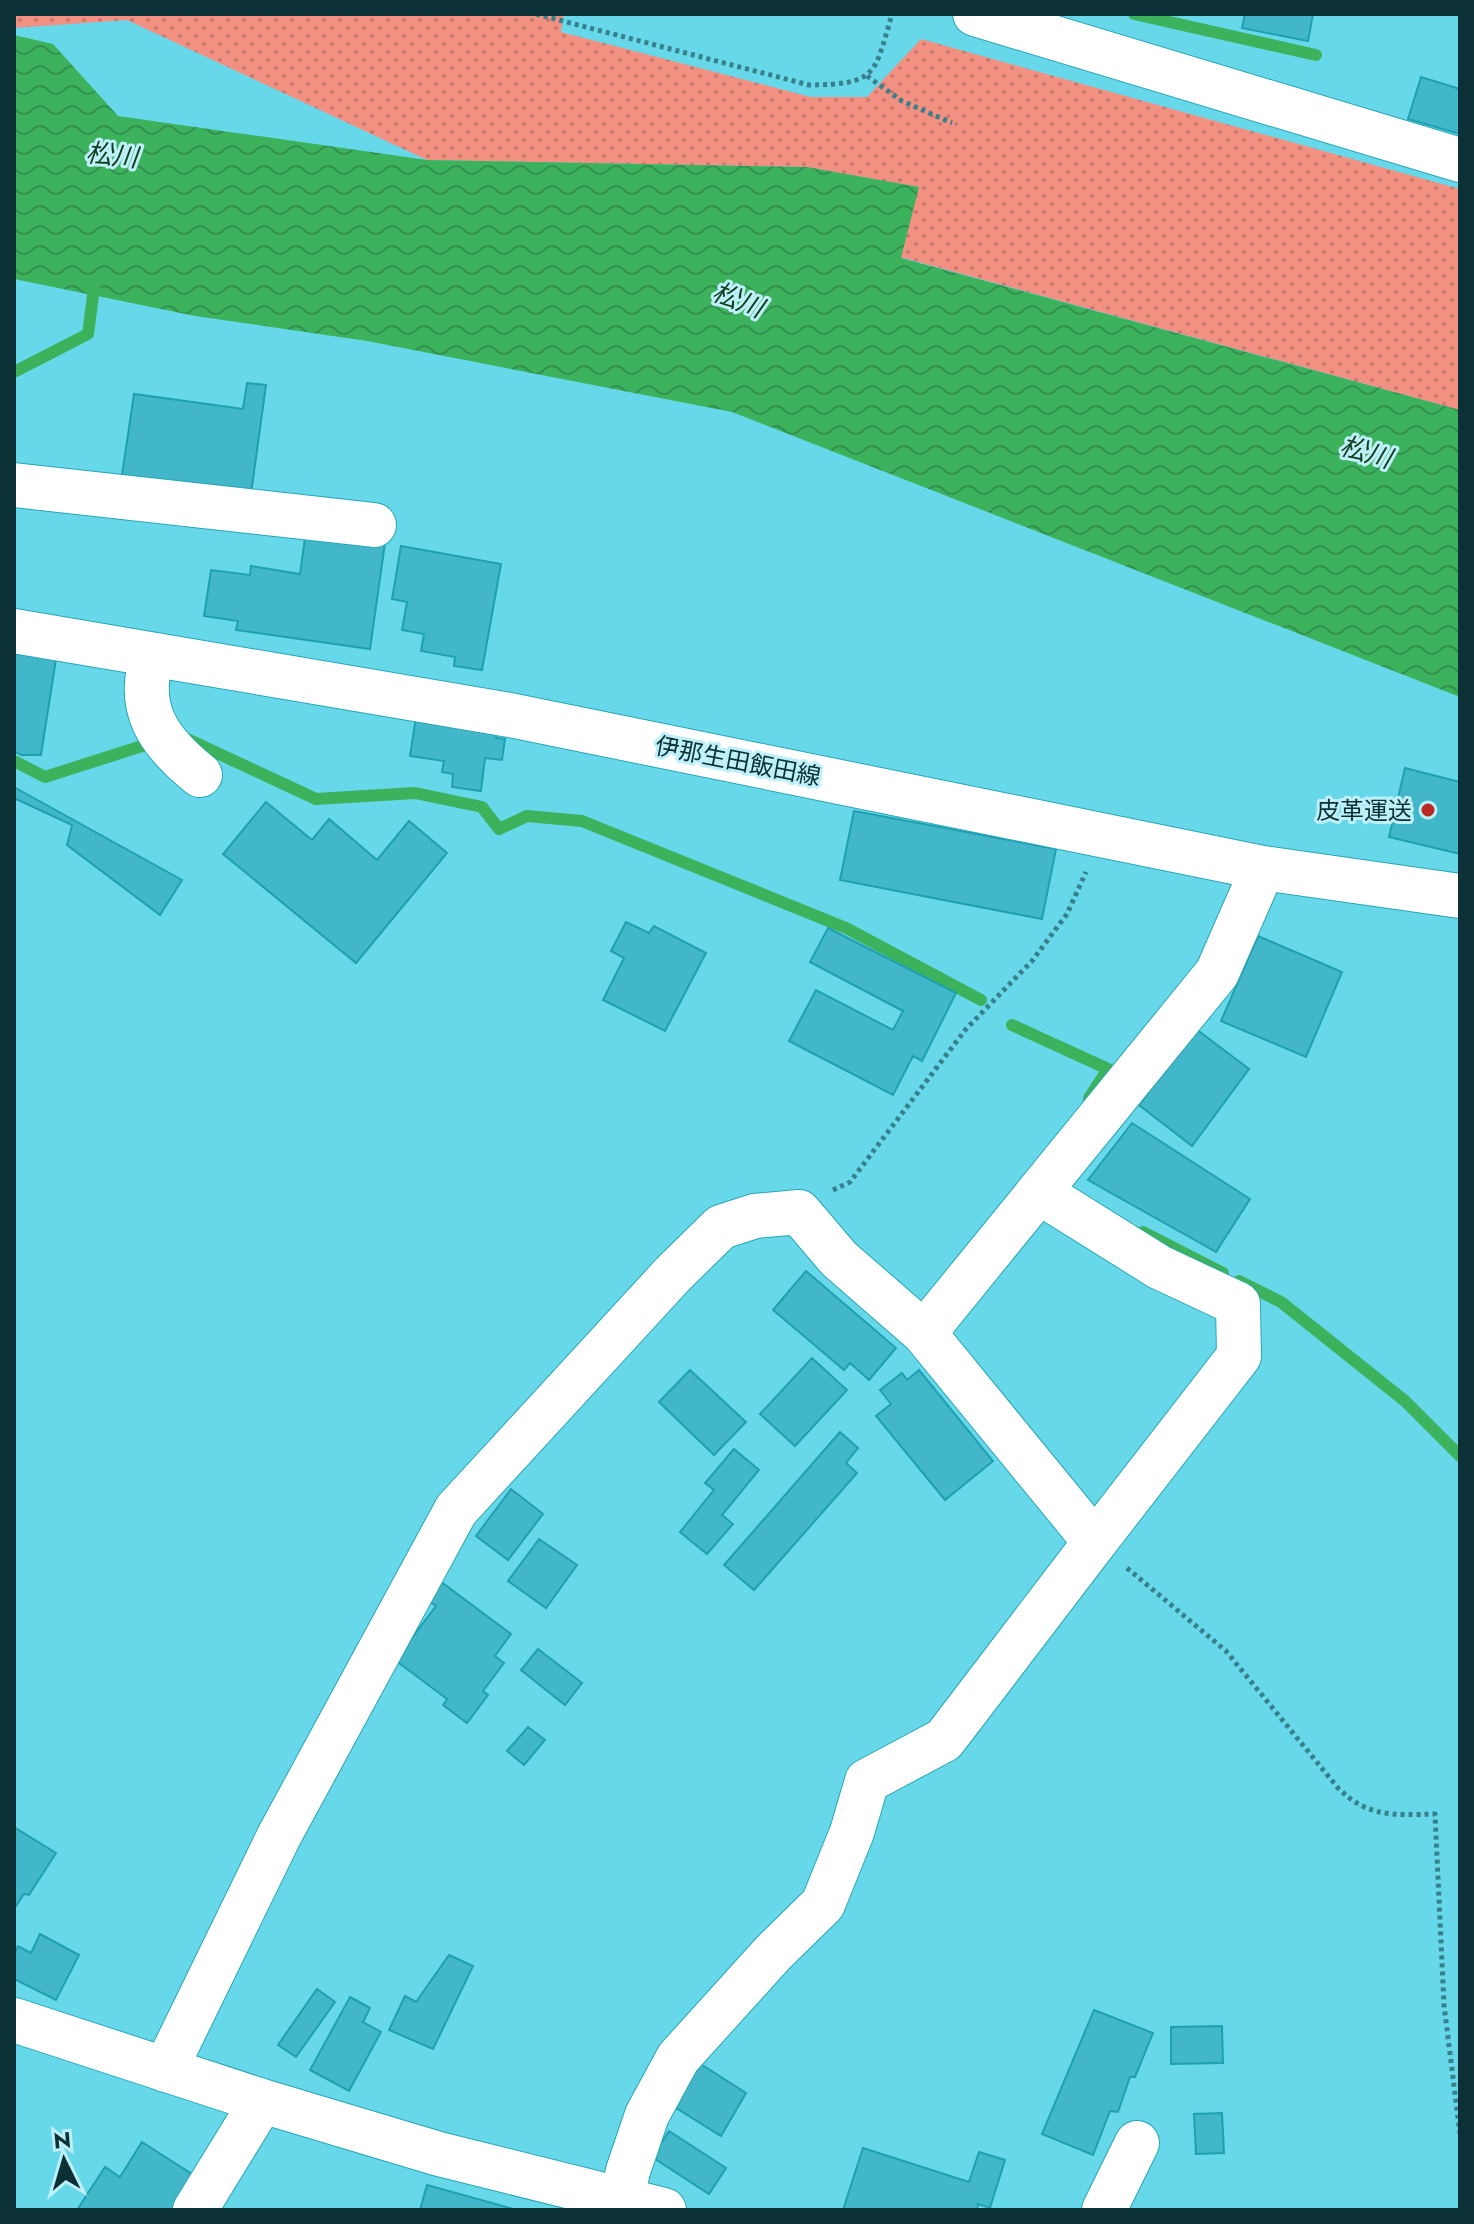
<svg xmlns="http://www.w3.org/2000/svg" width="1474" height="2224" font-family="Jost,'Noto Sans JP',sans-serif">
<defs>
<pattern id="grass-dots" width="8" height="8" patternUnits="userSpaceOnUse" patternTransform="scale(2)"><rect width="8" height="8" fill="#f29082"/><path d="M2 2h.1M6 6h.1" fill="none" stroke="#c2766b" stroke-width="1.8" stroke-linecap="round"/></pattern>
<pattern id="water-waves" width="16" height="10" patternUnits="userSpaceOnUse" patternTransform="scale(2)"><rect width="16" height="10" fill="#3cb25d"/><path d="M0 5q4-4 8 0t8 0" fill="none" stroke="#31914e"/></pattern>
</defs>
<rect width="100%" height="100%" fill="#67d8ea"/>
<path fill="url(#grass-dots)" d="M14,14H564L561,32L811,97H867L921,39L1460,189V410L900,257L918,187L807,167L427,160L127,20L14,28Z"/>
<path fill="url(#water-waves)" d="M14,35L53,44L118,116L427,160L807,167L919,187L901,258L1460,410V697L732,412L367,341L195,316L14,279Z"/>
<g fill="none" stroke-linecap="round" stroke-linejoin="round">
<path stroke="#3cb25d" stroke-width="12" d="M1134,14L1316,55
M14,372L88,334L95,280
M185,738L316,799L415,793L482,807L499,829L527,816L582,821L846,928L981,1000
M14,761L45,777L142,746
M1012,1025L1108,1069L1089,1098
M1143,1232L1223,1273
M1239,1281L1281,1302L1405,1401L1460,1456"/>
</g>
<path fill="#41b7c9" stroke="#1fa0b1" stroke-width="2" d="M1245,14H1313L1308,41L1242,28Z
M1421,77L1460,89V134L1408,119Z
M247,383L266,385L251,494L122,475L134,394L243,409Z
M306,531L385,543L370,649L236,630L238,621L204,616L211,570L250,575L251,566L300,574Z
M401,546L501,564L482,670L454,666L455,657L421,651L424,634L402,630L407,602L392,599Z
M14,651L56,659L41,755H21L14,751Z
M416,717L498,729L496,738L505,739L502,760L485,758L481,791L452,787L453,774L442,772L444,761L410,756Z
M1405,768L1460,782V854L1389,837Z
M14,787L182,880L160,915L67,845L72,825L14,798Z
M266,802L312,840L329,819L377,860L409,821L447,853L356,963L223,854Z
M854,811L1056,849L1042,919L840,880Z
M626,922L649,933L654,926L706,953L665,1031L603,1000L624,958L611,951Z
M828,928L956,993L922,1061L913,1056L893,1095L789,1041L816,990L893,1030L903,1011L810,962Z
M1258,936L1342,972L1306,1057L1221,1021Z
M1196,1029L1249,1069L1192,1146L1139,1105Z
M1132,1123L1250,1199L1216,1252L1088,1180Z
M806,1271L896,1348L869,1380L850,1363L844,1370L773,1310Z
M812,1358L847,1390L795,1446L760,1414Z
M690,1370L746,1422L714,1455L659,1402Z
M919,1370L993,1461L945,1500L876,1416L891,1404L880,1390L902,1373L907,1380Z
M840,1432L858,1448L846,1463L857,1473L754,1590L724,1565Z
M734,1449L759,1470L722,1515L733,1524L707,1554L680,1532L714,1490L705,1483Z
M511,1489L543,1514L508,1560L476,1536Z
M539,1539L577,1565L546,1608L508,1581Z
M440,1581L511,1634L495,1656L504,1663L483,1691L488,1695L467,1723L443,1705L447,1699L395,1660L436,1606L426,1599Z
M538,1649L582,1683L565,1705L521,1670Z
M528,1727L545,1740L524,1765L507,1751Z
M14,1827L56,1853L29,1895L24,1894L14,1909Z
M40,1934L79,1955L56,2000L14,1979V1954L18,1946L31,1953Z
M449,1955L473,1966L433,2049L389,2030L405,1996L416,2002Z
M317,1989L335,2002L296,2057L278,2045Z
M350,1997L370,2008L363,2022L381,2032L349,2091L310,2070Z
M1094,2010L1153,2033L1135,2077H1130L1118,2112L1110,2111L1093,2155L1042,2134Z
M1222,2026L1223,2063L1171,2064V2027Z
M696,2061L746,2093L721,2136L668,2103Z
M1222,2113L1224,2153L1196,2154L1194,2114Z
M669,2131L726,2168L709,2194L652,2157Z
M142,2142L195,2176L173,2210H77L105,2167L120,2177Z
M863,2148L969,2182L979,2152L1005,2160L990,2208L978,2204L977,2210H843Z
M427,2185L517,2210H420Z"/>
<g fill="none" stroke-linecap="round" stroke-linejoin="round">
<defs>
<path id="minor" d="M975,14L1460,160
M14,485L374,525
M153,655C134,709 160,743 200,775
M1039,1192L1159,1267L1238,1304L1239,1356L1095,1542
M924,1333L1217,973L1263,868
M14,2020L262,2101L439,2154L664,2210
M165,2070L279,1836L456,1510L673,1274L721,1227L755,1216L799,1212L839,1259L924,1333L1095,1542L944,1740L867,1781L852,1832L823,1904L773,1953L678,2058L647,2115L628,2171L622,2199
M195,2210L262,2101
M1104,2210L1137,2143"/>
<path id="major" d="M14,631L510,715L1263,868L1460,896"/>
</defs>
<use href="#minor" stroke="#28a5b6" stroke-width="46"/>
<use href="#major" stroke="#28a5b6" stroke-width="46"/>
<path stroke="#37808b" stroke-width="5" stroke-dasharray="4 4" stroke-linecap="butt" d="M536,14L809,85C877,84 874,76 892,14
M867,76L902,101L952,123
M833,1190L850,1182L966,1029L1032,961L1067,914L1086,872
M1127,1568L1226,1651L1338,1788C1368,1818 1395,1815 1435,1814L1444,2005L1460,2134"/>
<use href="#minor" stroke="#fff" stroke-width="44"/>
<use href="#major" stroke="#fff" stroke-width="44"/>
</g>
<circle fill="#b92b20" stroke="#bef0f9" stroke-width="3" cx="1428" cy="810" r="8"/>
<g text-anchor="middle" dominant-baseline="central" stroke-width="6" stroke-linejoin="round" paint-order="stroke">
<g font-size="24" fill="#0b3136" stroke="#bef0f9">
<text transform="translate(738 761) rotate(11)">伊那生田飯田線</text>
</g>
<g font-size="24" fill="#0b3136" stroke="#bef0f9" text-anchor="end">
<text x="1412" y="810">皮革運送</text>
</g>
<g font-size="26" font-style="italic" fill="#13401f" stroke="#bef0f9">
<text transform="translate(112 155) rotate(6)">松川</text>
<text transform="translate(738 300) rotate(21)">松川</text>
<text transform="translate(1366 452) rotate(16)">松川</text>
</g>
</g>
<rect width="1474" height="2224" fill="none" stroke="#0b3136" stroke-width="32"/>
<g transform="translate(64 2160) rotate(355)" stroke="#bef0f9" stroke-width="6" paint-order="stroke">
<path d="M0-6L14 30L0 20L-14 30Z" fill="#0b3136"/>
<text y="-12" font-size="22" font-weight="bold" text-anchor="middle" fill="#0b3136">N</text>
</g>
</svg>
